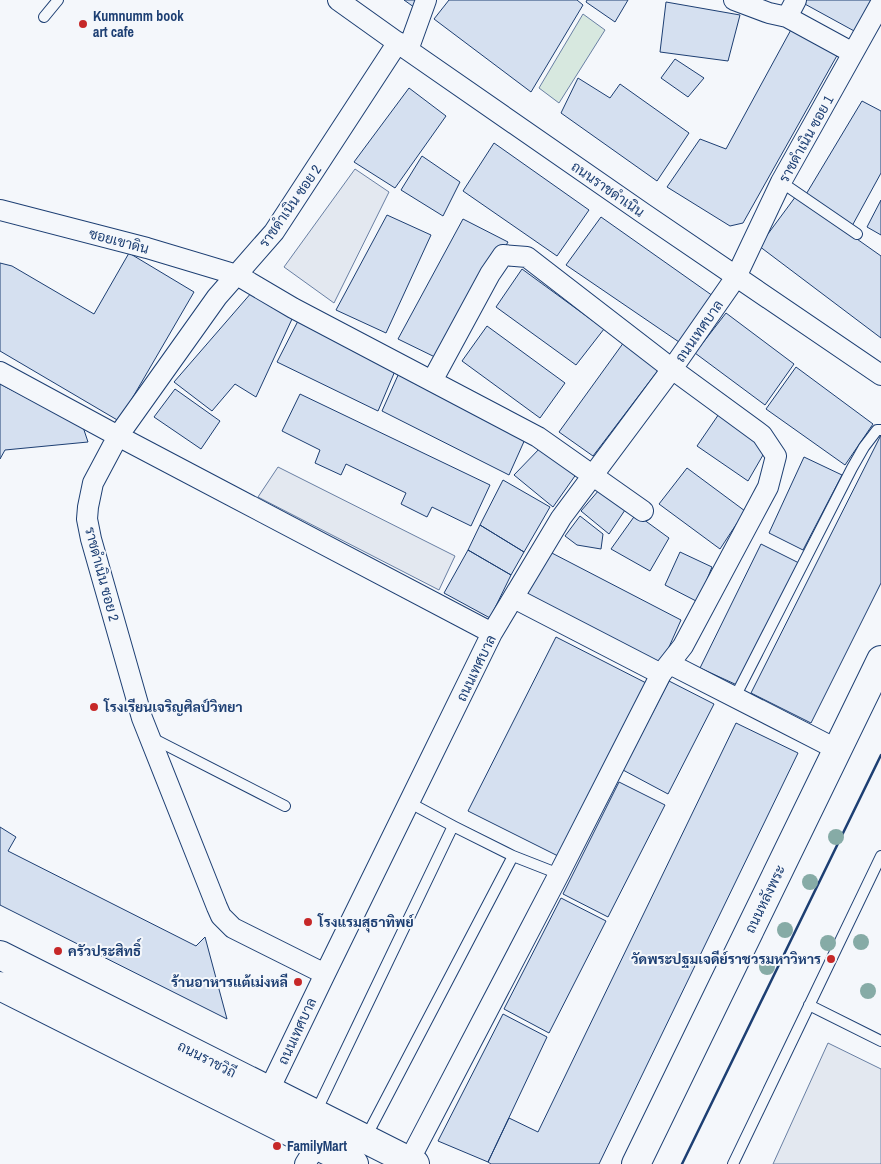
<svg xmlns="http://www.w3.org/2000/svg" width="881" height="1164" font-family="'Archivo Narrow',Sarabun,sans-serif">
<rect width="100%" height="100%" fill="#f4f7fb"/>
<path fill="#d7e8df" stroke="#687fa3" d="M583,14L605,30L559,103L539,88Z"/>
<path fill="#e3e8f0" stroke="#687fa3" d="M355,169L389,192L334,303L284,267Z
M278,467L455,556L439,590L258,497Z
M828,1043L881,1069V1164H773Z"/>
<path fill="#d5e0f0" stroke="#1d3f73" d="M404,0H422L418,10Z
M449,0H577L583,5L531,92L434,19Z
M587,0H628L615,22L586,2Z
M805,0H873L856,32L803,3Z
M666,2L740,15L728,61L660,52Z
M793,26L839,52L743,223L730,226L667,187L700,139L726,149Z
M675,59L704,78L688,97L661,78Z
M578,78L610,98L620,84L689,133L657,181L561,113Z
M409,88L446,116L395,188L354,162Z
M862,101L881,111V173L852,226L805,196Z
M494,143L589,210L557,256L463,191Z
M422,156L460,182L443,216L401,190Z
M796,196L881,256V338L759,246Z
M881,200V235L867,227Z
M387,215L431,235L386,333L336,310Z
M601,217L713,296L679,342L566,265Z
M463,219L508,242L439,359L398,339Z
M129,253L194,292L119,421L0,351V263L12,266L94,314Z
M522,269L604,329L576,365L496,307Z
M252,292L292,319L256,397L235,384L212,411L174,382Z
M726,313L794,364L765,405L695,353Z
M298,321L395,371L378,411L277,362Z
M487,326L565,383L540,418L462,361Z
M624,342L659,369L593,456L559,432Z
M796,367L873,424L845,465L766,409Z
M399,373L526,437L509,475L382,411Z
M0,384L83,427L88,442L5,450L0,459Z
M175,389L220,421L201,449L154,417Z
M300,394L490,485L471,526L432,507L427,517L401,504L406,493L346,464L341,475L315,463L320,450L282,431Z
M721,411L767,448L748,481L697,446Z
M881,435V583L811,723L751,693Z
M542,446L577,473L553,507L514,475Z
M804,457L842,475L803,550L769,533Z
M687,468L745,511L720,549L659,504Z
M503,480L550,507L524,552L480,525Z
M599,490L625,510L609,534L581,511Z
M636,514L669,538L650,571L611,549Z
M580,516L603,534L601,549L577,545L565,536Z
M480,525L524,552L511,575L468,550Z
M761,544L799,563L737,685L700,668Z
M468,550L511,575L490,618L444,593Z
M548,551L681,620L661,665L525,596Z
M680,552L712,567L698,602L665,585Z
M556,637L652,686L564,859L468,811Z
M669,681L714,704L668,794L623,770Z
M736,723L798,753L599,1164H491L488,1162L509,1118L538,1132Z
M619,782L665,805L608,917L563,894Z
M0,827L16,837L8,851L196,946L205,937L227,1019L0,905Z
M561,898L606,921L549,1033L504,1009Z
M503,1014L547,1037L488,1162L438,1141Z"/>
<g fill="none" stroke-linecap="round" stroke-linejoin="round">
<defs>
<path id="lane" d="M44,17L58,0
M781,182L857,234
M735,697L852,468L864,447L877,430H881
M152,738L285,806
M410,803L453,826
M809,1005L881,1041
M315,1114L453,826L513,856L559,874
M365,1139L513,856
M733,1164L881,856"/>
<path id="street" d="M338,0L408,50L643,213L881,375
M734,0L769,13L787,17L853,53
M787,17L796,0
M408,50L426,0
M0,210L147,248L237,275L293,308L538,437L643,511
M0,372L118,436L492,633
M432,381L490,274L503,255L527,257L672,369L762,435L776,456L768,487L683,646L661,674
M670,664L838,750
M325,974L233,928L221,916L217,907L142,718L91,539L87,519L88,507L93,483L118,436L217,297L274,232L398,42
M269,1090L325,974L492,633L561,518L672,369L736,277L781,182L881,3
M409,1161L559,874L661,674L514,598
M305,1164L316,1146"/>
<path id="secondary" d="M0,955L415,1164
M0,986L354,1164
M636,1164L881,660"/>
</defs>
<use href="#lane" stroke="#1d3f73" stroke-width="12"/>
<use href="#street" stroke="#1d3f73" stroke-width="22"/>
<use href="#secondary" stroke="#1d3f73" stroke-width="30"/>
<use href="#lane" stroke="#f4f7fb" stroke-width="10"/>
<use href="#street" stroke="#f4f7fb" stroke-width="20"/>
<use href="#secondary" stroke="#f4f7fb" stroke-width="28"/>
<path stroke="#1d3f73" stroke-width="2.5" d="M682,1164L881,755"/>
</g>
<g fill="#86aba6">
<circle cx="836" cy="837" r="8"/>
<circle cx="810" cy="882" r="8"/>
<circle cx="785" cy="930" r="8"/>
<circle cx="861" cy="942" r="8"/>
<circle cx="828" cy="943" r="8"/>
<circle cx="767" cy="967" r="8"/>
<circle cx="868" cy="991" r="8"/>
</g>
<g fill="#c62828" stroke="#f4f7fb" stroke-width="2">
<circle cx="83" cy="24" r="5"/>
<circle cx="94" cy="707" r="5"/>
<circle cx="308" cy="922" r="5"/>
<circle cx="58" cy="951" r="5"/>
<circle cx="831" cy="959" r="5"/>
<circle cx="298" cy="982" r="5"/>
<circle cx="277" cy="1146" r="5"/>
</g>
<g text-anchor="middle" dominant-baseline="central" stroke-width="4" stroke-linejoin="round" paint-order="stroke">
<g font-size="14" font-weight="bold" fill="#1d3f73" stroke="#f4f7fb" text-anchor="start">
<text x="93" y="16">Kumnumm book<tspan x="93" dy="16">art cafe</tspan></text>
<text x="104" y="707">โรงเรียนเจริญศิลป์วิทยา</text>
<text x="318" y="922">โรงแรมสุธาทิพย์</text>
<text x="68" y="951">ครัวประสิทธิ์</text>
<text x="821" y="959" text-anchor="end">วัดพระปฐมเจดีย์ราชวรมหาวิหาร</text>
<text x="288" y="982" text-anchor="end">ร้านอาหารแต้เม่งหลี</text>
<text x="287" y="1146">FamilyMart</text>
</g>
<g font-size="14" fill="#1d3f73" stroke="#f4f7fb">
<text transform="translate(806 139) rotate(-61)">ราชดำเนิน ซอย 1</text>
<text transform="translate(608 189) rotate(35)">ถนนราชดำเนิน</text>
<text transform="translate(290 206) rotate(-55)">ราชดำเนิน ซอย 2</text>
<text transform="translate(119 241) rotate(15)">ซอยเขาดิน</text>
<text transform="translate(699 331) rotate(-55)">ถนนเทศบาล</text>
<text transform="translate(102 574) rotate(75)">ราชดำเนิน ซอย 2</text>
<text transform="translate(476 668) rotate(-64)">ถนนเทศบาล</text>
<text transform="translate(765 899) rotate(-64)">ถนนหลังพระ</text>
<text transform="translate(297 1031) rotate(-65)">ถนนเทศบาล</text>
<text transform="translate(207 1059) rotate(27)">ถนนราชวิถี</text>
</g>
</g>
</svg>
